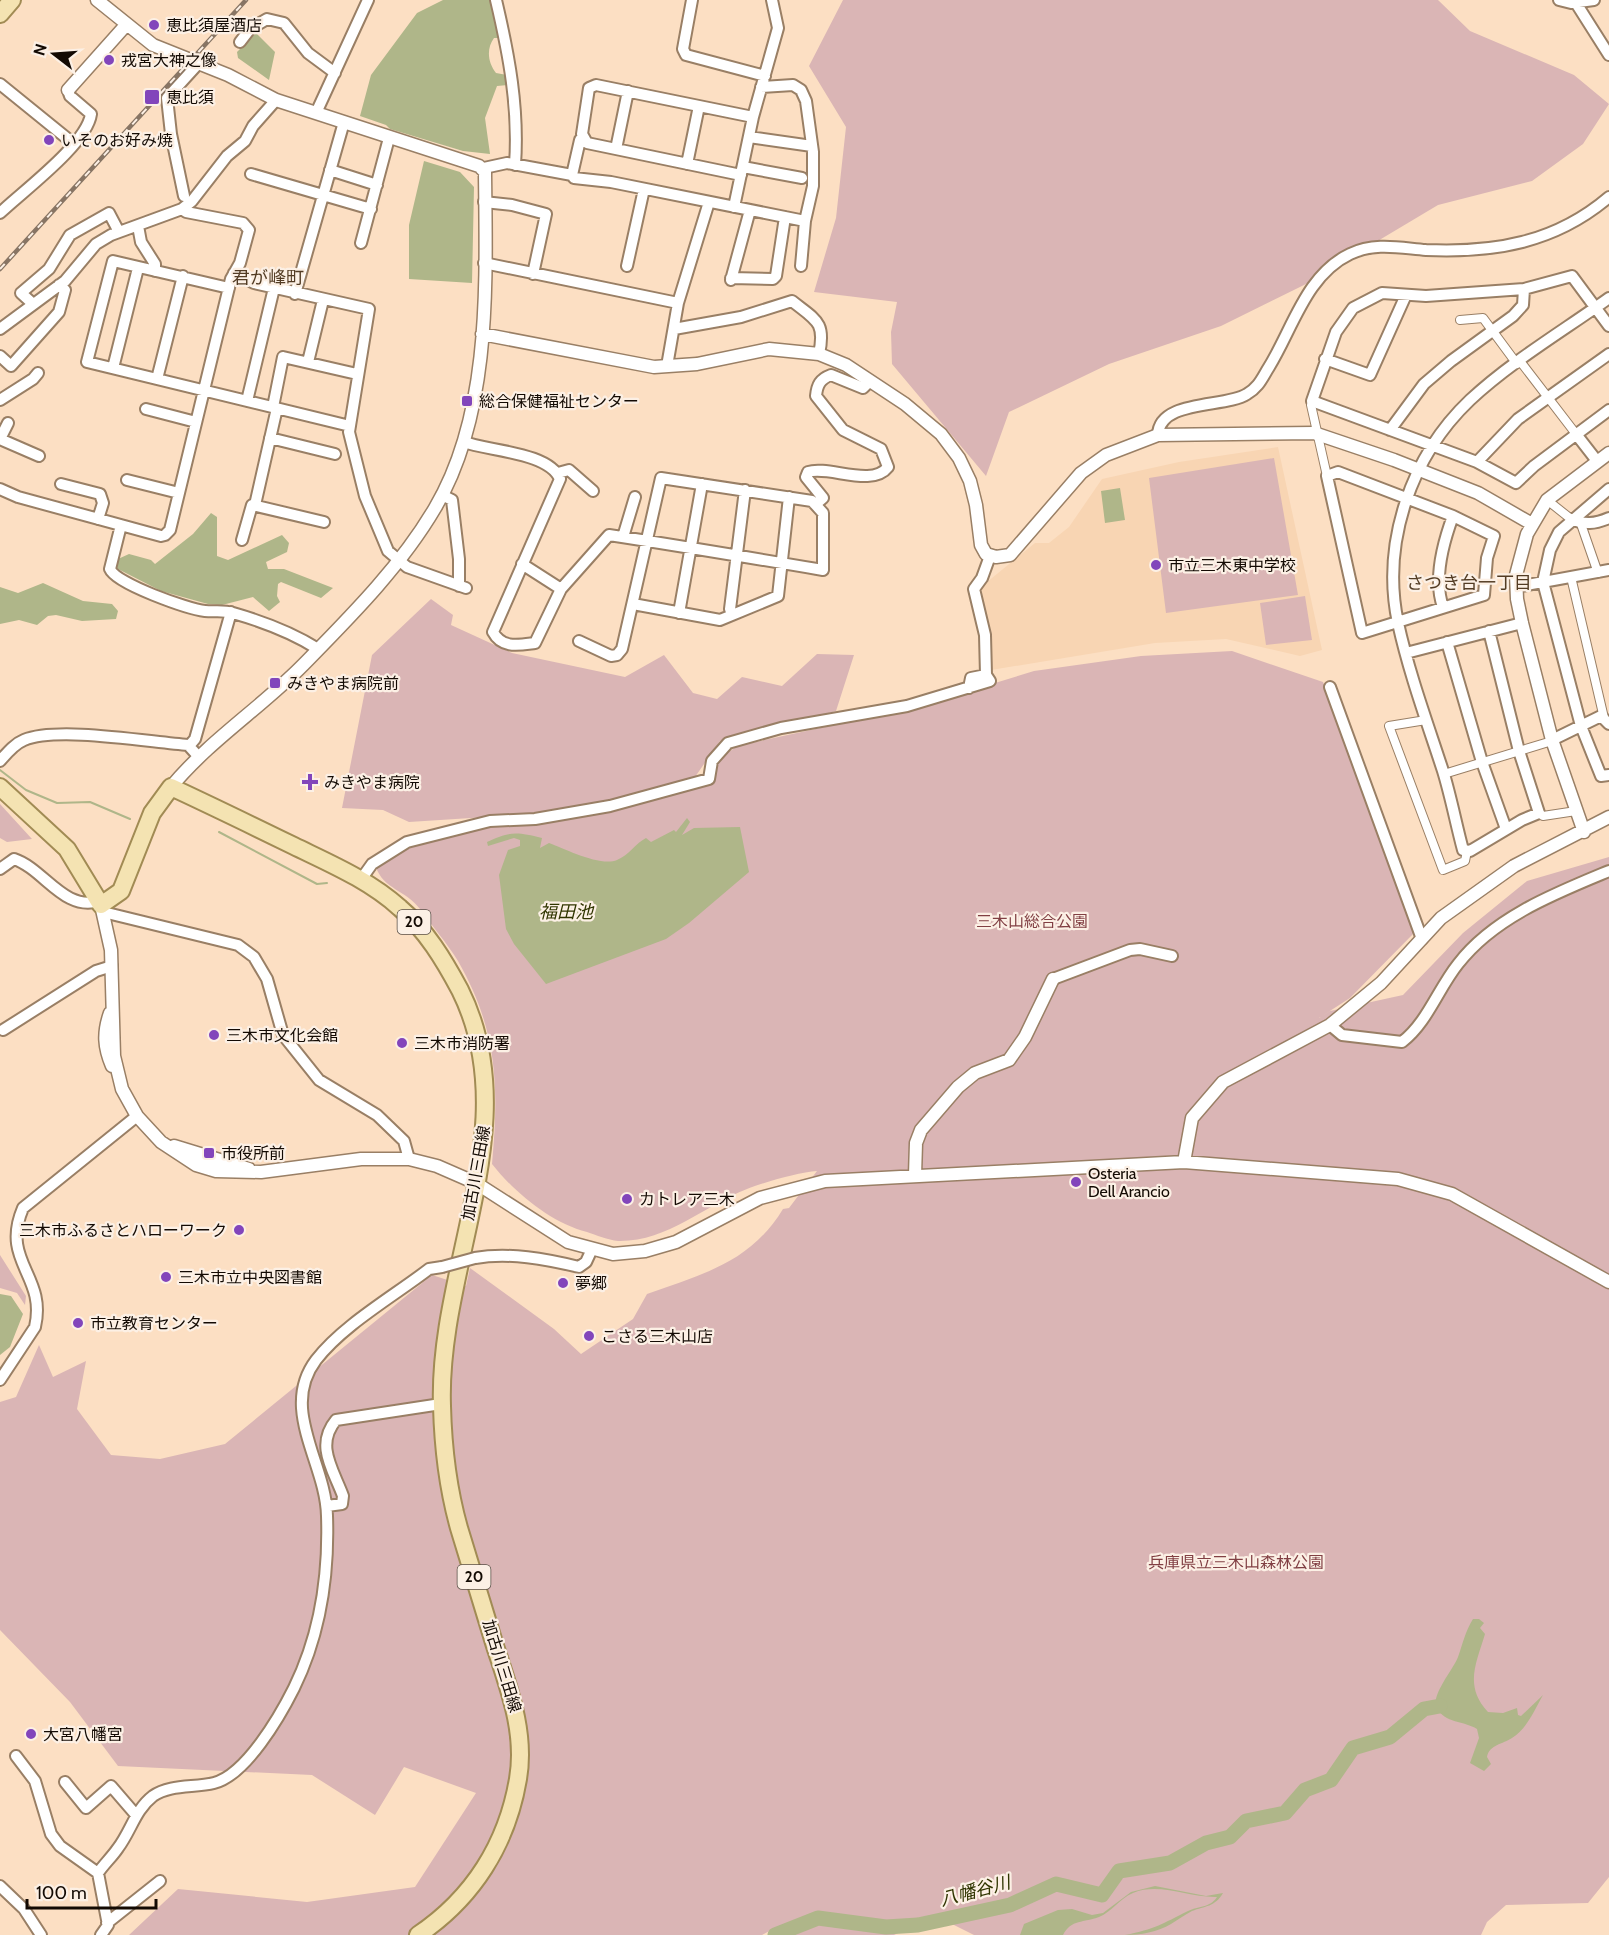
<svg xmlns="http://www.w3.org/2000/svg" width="1609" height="1935" font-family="Cabin,'Noto Sans JP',sans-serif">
<rect width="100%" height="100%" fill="#fcdfc3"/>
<path fill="#f8d5b3" d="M1278,447L1322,650L1300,656L1226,639L1155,643L991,670L981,587L1035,543H1049L1069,527L1102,479L1179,462Z"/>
<path fill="#dab5b5" d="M843,0H1438L1470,31L1574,75L1609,104L1583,144L1532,181L1438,205L1304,285L1221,326L1109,364L1009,412L986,476L892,364L891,332L897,302L814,292L836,218L846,127L809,66Z
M1274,458L1298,595L1166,613L1149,478Z
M1305,596L1312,640L1266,645L1260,603Z
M431,599L453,615L451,625L512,653L625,677L664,655L693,693L717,699L742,677L782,686L817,654L854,655L836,711L720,741L695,777L609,802L519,815L409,822L383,810L342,808L372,655Z
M1232,651L1323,682L1414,933L1350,998L1319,1018L1330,1011L1403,995L1463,933L1527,881L1609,857V1877L1588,1903L1506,1905L1487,1922L1481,1935H974L950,1923L910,1927L894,1935H790L773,1929L762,1935H129L178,1889L307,1902L415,1887L476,1793L404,1767L375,1815L312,1775L118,1766L70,1702L0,1630V1402L16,1397L39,1345L53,1377L86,1361L77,1409L111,1455L160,1459L225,1444L432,1275L466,1286L470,1268L554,1329L581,1354L633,1319L647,1294C703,1274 750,1263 783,1209L789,1208L817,1171C800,1172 765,1182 747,1189C704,1206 667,1242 618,1241C608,1240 596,1235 587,1232C551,1223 515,1193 492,1164C499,1087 498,1031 458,961C447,943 432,926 420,909C406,890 383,889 376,867L410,845L503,824L544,823L613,810L711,783L717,761L737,746L913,708L1034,671L1141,656Z
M0,804L32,839L7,842L0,838Z
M0,1255L26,1296L25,1305L17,1293L0,1288Z"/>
<path fill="#afb689" d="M443,0H490L500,38H494C486,49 488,63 496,73L507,75L508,85L497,86L485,118L490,154L463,151L390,129L386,125L360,116L371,75L417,13Z
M256,33L275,52L269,80L238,58L237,52Z
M424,161L460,172L474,187L472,283L409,279V225Z
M1120,488L1125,520L1105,523L1101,491Z
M211,513L217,517V556L228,560L282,535L289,543L287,552L266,562L268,569H284L333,588L321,598L281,582L278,584L277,596L280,602L269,611L253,597L222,605L208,604L161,591L116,568L118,559L129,554L151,560L155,564L193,534Z
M43,583L83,601L112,604L118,611L116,619L82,621L56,615L48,616L37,625L19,620L0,624V587L18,593Z
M687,818L690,822L682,835L694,828L740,827L749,872L689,923L666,939L546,984L514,944L506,929L499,875L508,850L520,846V840L514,838L488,846L487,842C510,831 517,832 542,838L540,848L549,843C565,849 601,867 617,860C629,855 636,843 646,838L651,842L674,830L676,832Z
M0,1294L11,1296L23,1314L10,1347L0,1355Z
M1473,1619H1479L1484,1623L1480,1628L1485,1634C1476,1664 1464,1686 1488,1712L1503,1713L1517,1708L1518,1715L1521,1716L1543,1695C1535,1709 1527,1729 1512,1738C1503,1744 1489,1745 1487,1757L1491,1764L1484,1771L1470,1763L1479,1738L1477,1729C1465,1721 1444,1723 1437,1708C1430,1696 1453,1670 1458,1657C1463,1643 1465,1632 1473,1619Z
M1155,1886L1206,1896L1223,1893C1215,1907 1205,1906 1192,1911C1184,1915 1178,1920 1171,1924C1158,1932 1140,1935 1125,1935C1155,1929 1162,1924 1188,1911C1198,1906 1210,1908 1217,1897C1189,1898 1160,1882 1133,1893C1120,1898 1112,1912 1099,1917C1084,1923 1071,1919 1063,1935H1020L1024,1924L1058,1910L1072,1909L1092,1915L1103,1913L1131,1892Z"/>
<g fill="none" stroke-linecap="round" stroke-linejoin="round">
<path stroke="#afb689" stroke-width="2" d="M0,770L26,790L57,803L90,802L130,819
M219,832L317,884L327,883"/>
<path stroke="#afb689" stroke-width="15" d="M775,1935L818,1918L886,1927L918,1925L1010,1905L1056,1884L1102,1895L1119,1871L1170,1863L1206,1843L1230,1837L1246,1821L1285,1813L1305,1790L1331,1780L1353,1748L1390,1737L1424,1709L1440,1706"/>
<defs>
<path id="pedestrian" d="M1460,320L1483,318L1517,364
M1520,361L1576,434
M1312,401L1311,405L1327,476
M1547,500L1571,519
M1581,524L1598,573
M1571,577L1604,718
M1426,720L1389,726L1443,870L1465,861L1467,851
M1444,774L1552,741
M1539,813L1543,816L1576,811"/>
<path id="minor" d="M496,0C509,55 519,108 515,165
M692,0L683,49L686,55L765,76
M1559,0L1571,3L1594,0
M1576,3L1609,55
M240,42L250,29L267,19L284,23L308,53L335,73
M0,84L74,144
M761,87L793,85L801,90L806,101L813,152V186L805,221L801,266
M316,113L368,0
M749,137L812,146
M616,149L628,91
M687,164L699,106
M743,167L802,178
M484,168L507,163L572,175L580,140L583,139
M330,170L377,185
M251,174L371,209
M572,175L574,178L611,182L805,221
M741,175L587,143L582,134L589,88L596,85L753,117
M184,196L171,134L167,98L198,64
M484,202L512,205L546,214L533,274
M734,207L753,117L778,28L772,0
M0,213C23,191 87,144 91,114L70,96L68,90
M138,226L141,242L155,264V271
M361,243L389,138
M484,263L678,303
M627,266L644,189
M234,273L254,283L369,309L349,432L365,496L388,551L407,567L466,588
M731,278L773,279L776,276L785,217
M731,280L750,210
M229,288L113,261L87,362L350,426
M295,294L344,122
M33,304L21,293L49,269L70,235L109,213L119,232
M1609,326L1572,276L1524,289L1426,296L1382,293L1353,308L1336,332L1312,401L1477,462L1516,483L1534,466L1609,410
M0,329L65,281L96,244L111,235L182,209L192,201L227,156L245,141L253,126L276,100
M674,329L741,317L792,301C816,320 826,322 819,354
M0,356L11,366L59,312L65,290L59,285
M1325,359L1370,375L1406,295
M308,362L323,300
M667,366L678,303L709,202
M113,368L138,268
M157,379L183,276
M0,400L33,379L38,373
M247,401L274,288
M273,407L283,357L357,374
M146,409L196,422
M8,423L0,439L39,456
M1390,430L1424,384L1451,361L1513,316L1523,305L1524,289
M1576,434L1597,461
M1158,435C1159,399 1226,408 1247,394C1259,387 1262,378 1269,367C1293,328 1306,275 1350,254C1375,242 1400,248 1426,250C1494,253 1555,243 1609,197
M270,438L335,454
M464,442C488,451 549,452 560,479L493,632C502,649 519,645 535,643L561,589L609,535C681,546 752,558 823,570V513L812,501L661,478L622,649L617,655L611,656L579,641
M1477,462L1518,419L1609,354
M1338,472L1453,516L1494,536L1487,558L1484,595L1362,633L1327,476Z
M558,473L569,470L593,491
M127,480L179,493
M61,484L100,494L103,503L98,519
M0,489L18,497L161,536L165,535L170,530L231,279L240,263L249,230L243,223L186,212L182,209
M1609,489L1559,532L1550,550L1543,582L1581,726L1601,776L1609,775
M442,495L452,500L459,559V586
M816,504L823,498L806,477L808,472C828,465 872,488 888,467L881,449L843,430L816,396C817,385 820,379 831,375L863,388L870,381
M255,505L277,408
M1571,519C1584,525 1595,524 1609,518
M121,525L110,569C116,584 188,609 205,611C215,612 223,610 233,613C261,621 293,633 318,649
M623,537L635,497
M242,540L252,505L324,522
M522,564L561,589
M1516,587L1609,570
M633,604L720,620L778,596L789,497
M1443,607C1433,579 1443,543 1453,516
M679,613L702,484
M732,615L730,609L745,490
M1489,631L1519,751L1539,813L1522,820L1470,851L1463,850C1456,824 1451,797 1443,771C1427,722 1409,673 1398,623C1381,543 1411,456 1470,400C1512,361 1563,331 1609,298
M1447,642L1482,762L1506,829
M1406,653L1522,623
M986,675L985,635L974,589L982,578L990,556
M1330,687L1422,939
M1552,740L1601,716L1609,724
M189,746L195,739L231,612
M0,761C7,753 14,744 24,740C58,726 148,742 188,745L198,756
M0,869L14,859C44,869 64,912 99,901
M362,878L372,864L407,842L490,821L535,819L610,806L709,779L712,761L728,743L781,728L907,706L990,681L986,675L971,678L969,688
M103,912L238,945L254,957L267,979L283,1035L319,1080L377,1115L404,1141L409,1159
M1053,979L1130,950L1140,949L1172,956
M1330,1025L1342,1035L1402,1042C1427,1023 1438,989 1458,964C1494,917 1556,893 1609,871
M3,1030L96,971L112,966
M475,1258C509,1252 546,1259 579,1267L586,1262L592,1249
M0,1380L35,1327C47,1275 0,1262 23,1208L137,1116
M327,1506L342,1504L343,1496C333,1469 315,1445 336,1420L441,1404
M16,1756L35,1781L51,1834L60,1846L98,1873L108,1925L101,1935
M65,1782L86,1808L111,1786L136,1815
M98,1873C104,1864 112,1857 118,1848C131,1831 135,1810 153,1796C170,1784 194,1788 214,1783C246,1775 280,1716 294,1688C320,1635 329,1575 327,1516C326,1463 279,1409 316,1360C343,1325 394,1296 429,1269L442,1267
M0,1886L24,1909L41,1935
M107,1923L160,1881"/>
<path id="tertiary" d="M97,0L153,45L228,75L276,100L479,166L485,172C486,281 492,412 435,508C401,566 351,616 304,664C262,707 210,740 171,787
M68,90L126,25
M482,334L654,367L697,364L769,349L819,354L846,365L905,404L941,434L959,458L970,481L976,505L981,545L986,554L996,557L1010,555L1081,473L1106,455L1158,435L1314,433L1394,460L1478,493L1532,524
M1584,832L1552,740L1522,623L1517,599L1516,575L1527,534L1547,500L1609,453
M101,905L111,950L114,1056L122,1089L137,1116L161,1142L196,1165L216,1171L261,1172L361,1159H409L437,1166L476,1183L568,1242L613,1254L645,1251L676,1242L760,1198L825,1181L1184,1162L1398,1179L1452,1194L1609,1282
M110,1013C103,1033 104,1047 112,1066
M174,1146L249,1169
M1184,1162L1192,1118L1223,1082L1330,1025L1381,983L1441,918L1514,866L1609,817
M915,1175L916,1143L921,1130L958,1087L975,1073L1009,1060L1025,1037L1053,979"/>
<path id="primary" d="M0,14L12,0
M0,787L67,849L101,905L121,891L152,813L171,787C212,806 253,826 294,846C331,864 369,880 400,908C426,930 444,960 460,990C527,1124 437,1267 442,1406C443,1446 448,1489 459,1528C471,1567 483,1606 495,1646C509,1689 526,1733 518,1779C507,1844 473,1898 418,1935"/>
</defs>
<use href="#pedestrian" stroke="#997f65" stroke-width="10"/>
<use href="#minor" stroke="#997f65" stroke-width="14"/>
<use href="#tertiary" stroke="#997f65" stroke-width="15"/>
<use href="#primary" stroke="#a18b54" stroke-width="20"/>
<use href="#pedestrian" stroke="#fff" stroke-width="8"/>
<use href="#minor" stroke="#fff" stroke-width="10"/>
<use href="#tertiary" stroke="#fff" stroke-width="12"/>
<use href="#primary" stroke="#f4e3b2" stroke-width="16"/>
<defs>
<path id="rail" d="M0,269L246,0"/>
</defs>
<use href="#rail" stroke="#887564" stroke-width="4.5"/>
<use href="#rail" stroke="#fcf0e5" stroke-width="2" stroke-dasharray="7" stroke-linecap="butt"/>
<defs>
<path id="minor-bridge" d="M442,1267L475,1258"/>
</defs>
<use href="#minor-bridge" stroke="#997f65" stroke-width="14" stroke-linecap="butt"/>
<use href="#minor-bridge" stroke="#fff" stroke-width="10"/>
</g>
<g fill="#8245bb" stroke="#fcf0e5" stroke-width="2">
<circle cx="154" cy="25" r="6"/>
<circle cx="109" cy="60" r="6"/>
<rect x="144" y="89" width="16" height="16" rx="3"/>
<circle cx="49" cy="140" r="6"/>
<rect x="461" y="395" width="12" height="12" rx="3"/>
<circle cx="1156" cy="565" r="6"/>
<rect x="269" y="677" width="12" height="12" rx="3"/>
<path d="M307 773h6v6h6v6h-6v6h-6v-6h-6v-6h6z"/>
<circle cx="214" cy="1035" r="6"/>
<circle cx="402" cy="1043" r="6"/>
<rect x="203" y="1147" width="12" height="12" rx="3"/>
<circle cx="1076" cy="1182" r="6"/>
<circle cx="627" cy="1199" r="6"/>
<circle cx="239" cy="1230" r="6"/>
<circle cx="166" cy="1277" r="6"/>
<circle cx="563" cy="1283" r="6"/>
<circle cx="78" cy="1323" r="6"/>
<circle cx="589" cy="1336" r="6"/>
<circle cx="31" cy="1734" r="6"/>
</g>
<g text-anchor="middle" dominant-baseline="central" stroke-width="4.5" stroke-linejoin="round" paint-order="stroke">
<g fill="#fcf0e5" stroke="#594f47" stroke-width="1.5">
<rect x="397.5" y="910" width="33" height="24" rx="4.5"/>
<rect x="457.5" y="1565" width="33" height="24" rx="4.5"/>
</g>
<g font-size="15" font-weight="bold" fill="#130a03">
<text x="414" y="922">20</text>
<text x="474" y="1577">20</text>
</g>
<g font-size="16" fill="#130a03" stroke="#fcf0e5" text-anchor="start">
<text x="166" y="25">恵比須屋酒店</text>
<text x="121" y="60">戎宮大神之像</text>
<text x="166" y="97">恵比須</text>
<text x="61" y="140">いそのお好み焼</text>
<text x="479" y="401">総合保健福祉センター</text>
<text x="1168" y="565">市立三木東中学校</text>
<text x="287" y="683">みきやま病院前</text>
<text x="324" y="782">みきやま病院</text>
<text x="226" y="1035">三木市文化会館</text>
<text x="414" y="1043">三木市消防署</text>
<text x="221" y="1153">市役所前</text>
<text x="1088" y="1173">Osteria<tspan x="1088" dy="18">Dell Arancio</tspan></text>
<text x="639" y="1199">カトレア三木</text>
<text x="227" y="1230" text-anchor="end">三木市ふるさとハローワーク</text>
<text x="178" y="1277">三木市立中央図書館</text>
<text x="575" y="1283">夢郷</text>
<text x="90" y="1323">市立教育センター</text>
<text x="601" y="1336">こさる三木山店</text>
<text x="43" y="1734">大宮八幡宮</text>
</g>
<g font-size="16" fill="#813f43" stroke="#fcf0e5">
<text x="1032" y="921">三木山総合公園</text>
<text x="1236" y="1562">兵庫県立三木山森林公園</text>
</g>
<g font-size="16" fill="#130a03" stroke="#fcf0e5">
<text transform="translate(476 1173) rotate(-80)">加古川三田線</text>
<text transform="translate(502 1666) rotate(73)">加古川三田線</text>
</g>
<g font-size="18" fill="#533c24" stroke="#fcf0e5">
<text x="268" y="278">君が峰町</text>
<text x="1469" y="583">さつき台一丁目</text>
</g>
<g font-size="18" font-style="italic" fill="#303500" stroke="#fcf0e5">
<text x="566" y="912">福田池</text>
<text transform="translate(975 1891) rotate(-15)">八幡谷川</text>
</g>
</g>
<g transform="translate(54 54) rotate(287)" stroke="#fcf0e5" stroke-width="4.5" paint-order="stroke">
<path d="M0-4.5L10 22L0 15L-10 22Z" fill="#130a03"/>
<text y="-9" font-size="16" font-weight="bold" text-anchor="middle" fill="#130a03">N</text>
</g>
<path d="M27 1899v9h129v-9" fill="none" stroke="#130a03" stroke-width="3"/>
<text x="36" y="1899" font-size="18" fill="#130a03" stroke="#fcf0e5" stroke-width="4.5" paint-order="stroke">100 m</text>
</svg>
